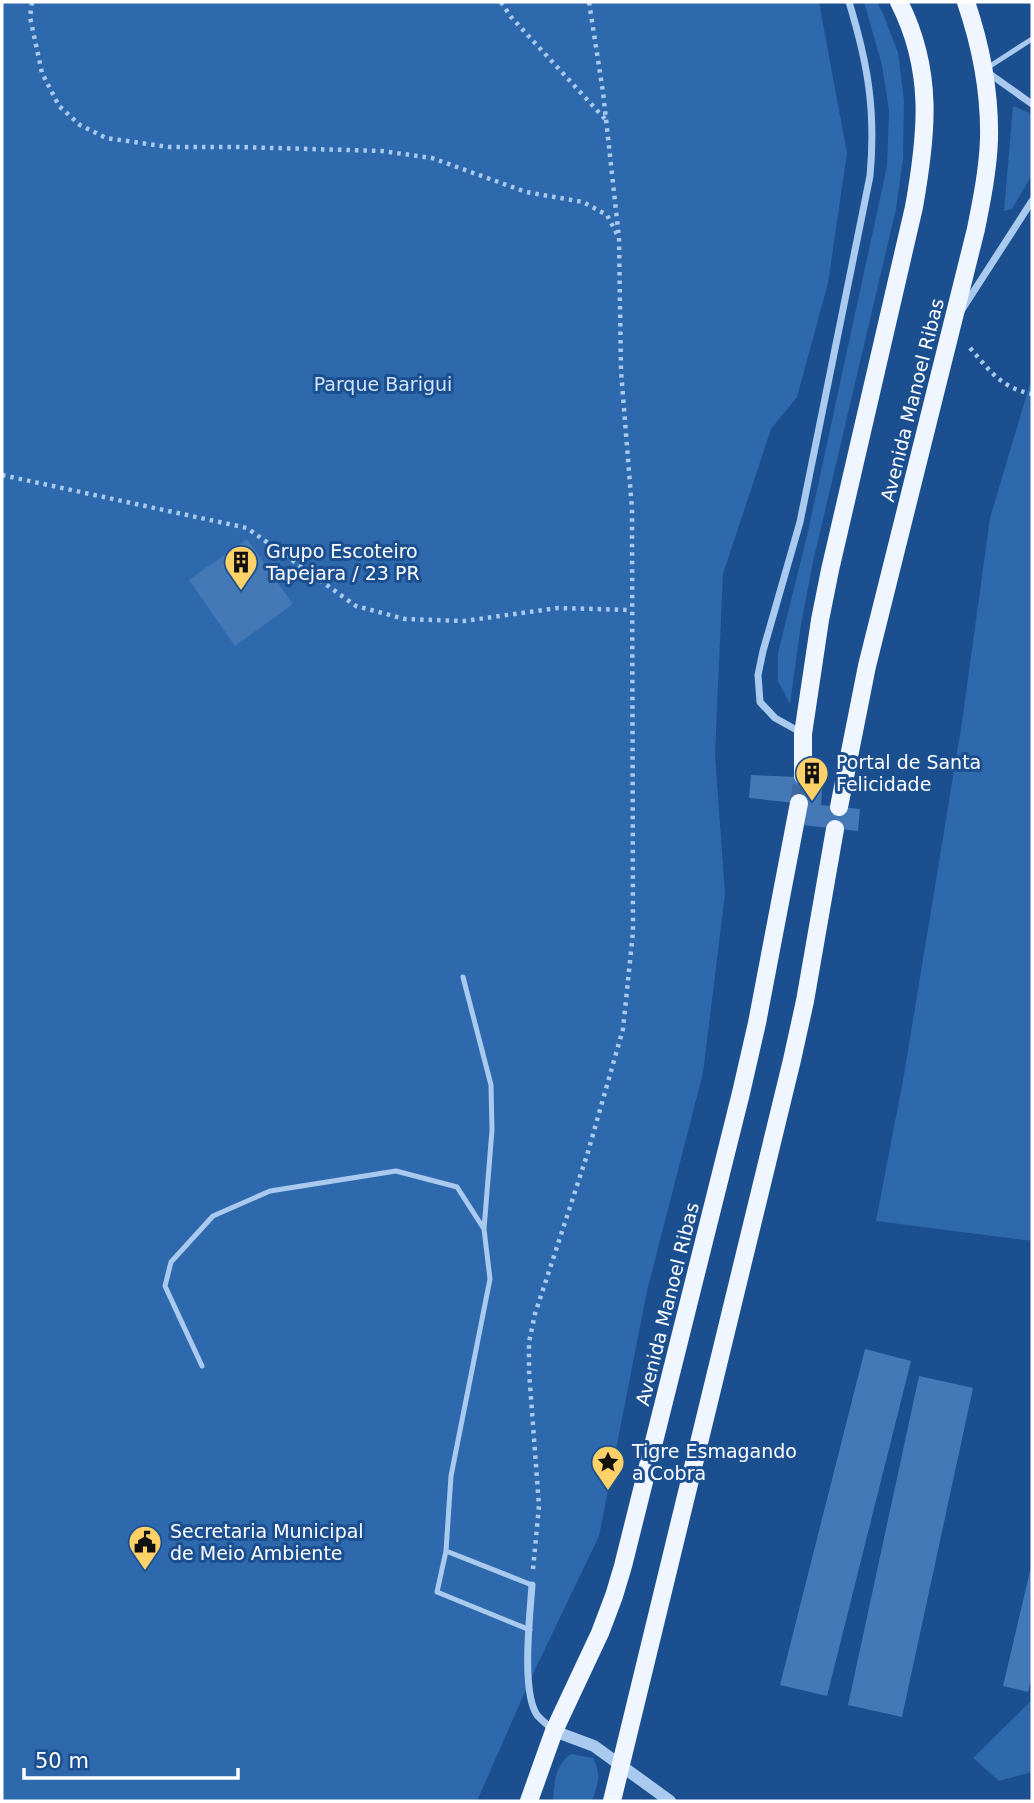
<svg xmlns="http://www.w3.org/2000/svg" width="1034" height="1803" font-family="'DejaVu Sans',sans-serif">
<rect width="100%" height="100%" fill="#1b4f8f"/>
<path fill="#2e69ad" d="M2,2H819L847,153L828,283L797,397L771,429L723,574L715,755L725,894L703,1073L647,1291L599,1536L532,1676L477,1801H2Z
M864,2H877L884,16L898,53L904,100L903,158L896,209L813,562L801,624L790,704L778,681V653L807,536L887,166L889,111L882,65Z
M1013,106L1032,114V175L1012,209L1004,211Z
M1032,377V1241L876,1221L904,1075L962,722L990,518Z
M1032,1700V1772L999,1781L973,1758Z
M571,1754L593,1758C602,1776 598,1783 592,1801H553C554,1783 555,1765 571,1754Z"/>
<path fill="#4478b7" d="M247,539L293,604L235,646L189,580Z
M751,775L823,778L821,805L860,809L858,831L802,825L805,804L749,798Z
M865,1349L911,1361L827,1696L780,1685Z
M919,1376L973,1388L902,1717L848,1705Z
M1031,1567L1032,1676L1028,1692L1003,1686Z"/>
<g fill="none" stroke-linecap="round" stroke-linejoin="round">
<path stroke="#3d69a0" stroke-width="18" stroke-dasharray="18 9" stroke-linecap="butt" d="M799,803L803,776"/>
<path stroke="#a9c9ee" stroke-width="4.5" stroke-dasharray="3.5 5" stroke-linecap="butt" d="M32,2L30,17L42,73L59,106L80,125L106,138L169,147H238L382,151L432,158L526,192L583,202L607,215L618,236
M501,2L511,17L605,119
M970,348C991,372 1000,387 1032,394
M2,475L247,528L356,606L405,619L464,621L558,608L631,610
M533,1569L539,1506L529,1371V1342L535,1314L588,1152L623,1029L633,932L632,509L621,371L619,238L603,92L589,2"/>
<path stroke="#a9c9ee" stroke-width="5" d="M987,68L1032,39
M463,977L491,1085L492,1130L484,1229
M202,1366L165,1286L171,1262L213,1216L270,1191L396,1171L457,1187L484,1229L490,1279L451,1476L446,1551L437,1592L530,1630
M446,1551L532,1585"/>
<path stroke="#a9c9ee" stroke-width="7" d="M987,72L1032,104
M961,311L1032,201
M802,733L775,718L760,702L758,675L763,651L800,522L870,176C876,111 868,64 849,2
M532,1585C530,1615 521,1691 537,1715C541,1720 548,1725 553,1730"/>
<path stroke="#a9c9ee" stroke-width="12" d="M554,1731L594,1746L670,1801"/>
<path stroke="#f0f6ff" stroke-width="18" d="M803,776V734L820,620L830,570L914,207C927,134 934,71 899,2
M839,807L867,666L976,229C982,199 988,169 989,139C990,92 981,46 966,2
M529,1801L554,1731L600,1633L614,1596L623,1566L741,1093L757,1023L799,803
M612,1801L792,1060L805,1001L835,829"/>
</g>
<defs>
<symbol id="building-pin" viewBox="-11 -11 22 30"><path d="M0 17L-7.5 6A9.5 9.5 0 1 1 7.5 6Z" fill="#ffd166" stroke="#1b4f8f"/><path d="M-4-6H4V6H1V3H-1V6H-4ZM-2.5-4.3h1.7v1.8h-1.7ZM.8-4.3h1.7v1.8H.8ZM-2.5-1h1.7V.8h-1.7ZM.8-1h1.7V.8H.8Z" fill="#111"/></symbol>
<symbol id="sight-pin" viewBox="-11 -11 22 30"><path d="M0 17L-7.5 6A9.5 9.5 0 1 1 7.5 6Z" fill="#ffd166" stroke="#1b4f8f"/><path d="M0-6L1.8-2.2L6-1.7L2.9 1.2L3.7 5.4L0 3.3L-3.7 5.4L-2.9 1.2L-6-1.7L-1.8-2.2Z" fill="#111"/></symbol>
<symbol id="civic-pin" viewBox="-11 -11 22 30"><path d="M0 17L-7.5 6A9.5 9.5 0 1 1 7.5 6Z" fill="#ffd166" stroke="#1b4f8f"/><path d="M-.6-6.5H3V-4.5H.6V-3L4-1V1h2V6H-6V1h2V-1L-.6-3ZM-1.2 2.5V6h2.4V2.5Z" fill="#111"/></symbol>
</defs>
<g fill-rule="evenodd">
<use href="#building-pin" x="222" y="543" width="38" height="52"/>
<use href="#building-pin" x="793" y="754" width="38" height="52"/>
<use href="#sight-pin" x="589" y="1443" width="38" height="52"/>
<use href="#civic-pin" x="126" y="1523" width="38" height="52"/>
</g>
<g text-anchor="middle" dominant-baseline="central" stroke-width="6" stroke-linejoin="round" paint-order="stroke">
<g font-size="19" fill="#cfe3fa" stroke="#1b4f8f">
<text x="383" y="384">Parque Barigui</text>
</g>
<g font-size="19" fill="#fff" stroke="#1b4f8f">
<text transform="translate(912 400) rotate(-76)">Avenida Manoel Ribas</text>
<text transform="translate(667 1304) rotate(-76)">Avenida Manoel Ribas</text>
</g>
<g font-size="19" fill="#fff" stroke="#1b4f8f" text-anchor="start">
<text x="266" y="551">Grupo Escoteiro<tspan x="266" dy="22">Tapejara / 23 PR</tspan></text>
<text x="836" y="762">Portal de Santa<tspan x="836" dy="22">Felicidade</tspan></text>
<text x="632" y="1451">Tigre Esmagando<tspan x="632" dy="22">a Cobra</tspan></text>
<text x="170" y="1531">Secretaria Municipal<tspan x="170" dy="22">de Meio Ambiente</tspan></text>
</g>
</g>
<rect width="1034" height="1803" fill="none" stroke="#ffffff" stroke-width="7"/>
<path d="M24 1768v10h214v-10" fill="none" stroke="#ffffff" stroke-width="3.5"/>
<text x="35" y="1768" font-size="21" fill="#ffffff" stroke="#1b4f8f" stroke-width="5" paint-order="stroke">50 m</text>
</svg>
